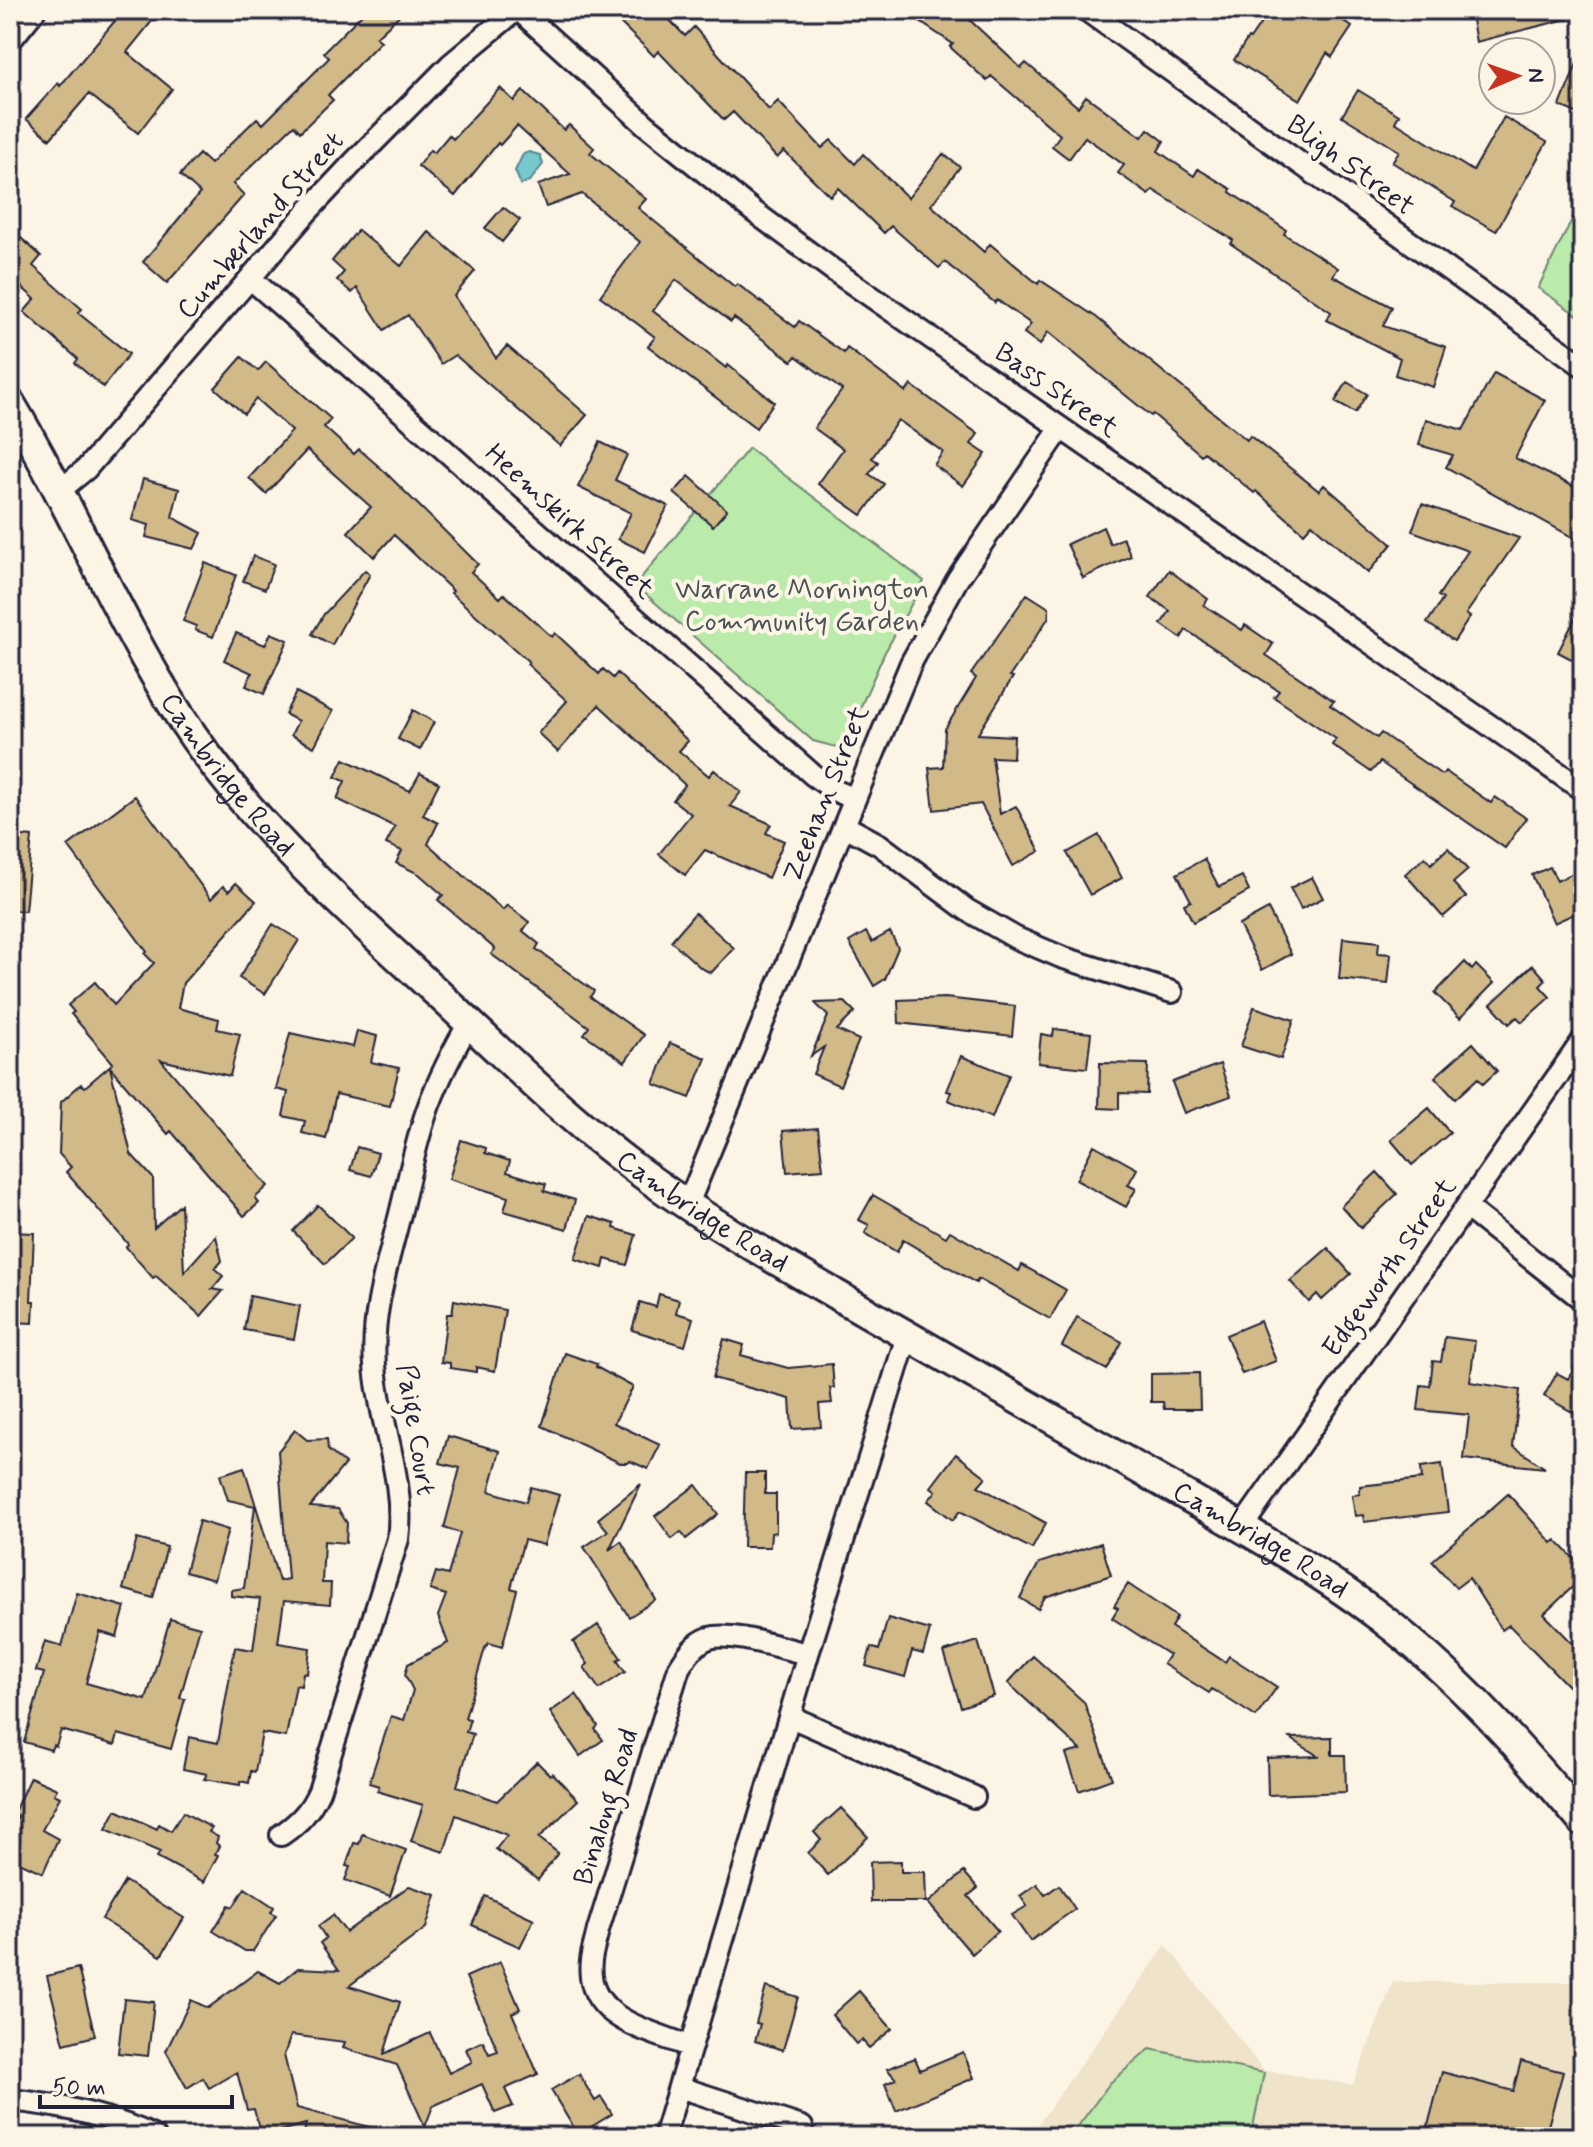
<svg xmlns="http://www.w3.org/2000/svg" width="1593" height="2147" font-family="Mynerve,sans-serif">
<rect width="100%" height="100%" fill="#fcf5e5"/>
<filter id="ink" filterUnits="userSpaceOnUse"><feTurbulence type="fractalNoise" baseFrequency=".0125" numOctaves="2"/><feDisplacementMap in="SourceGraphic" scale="16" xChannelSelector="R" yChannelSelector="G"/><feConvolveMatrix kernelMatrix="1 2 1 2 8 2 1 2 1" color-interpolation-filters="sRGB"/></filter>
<g filter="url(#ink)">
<path fill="#efe3c9" d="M1166,1945L1263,2070L1353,2085L1393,1982H1583V2137H1029Z"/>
<path fill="#baebab" stroke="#6e8673" stroke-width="2" d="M1583,197V319L1538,288Z
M749,448L924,581L884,654L846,740L836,747L813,741L635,585Z
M1150,2049L1264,2073L1251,2137H1070L1110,2083Z"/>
<path fill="#76c8cc" stroke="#548692" stroke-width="2" d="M529,152L540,155L543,164L531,180L521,185L515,171L523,154Z"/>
<path fill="#d1b988" stroke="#22223b" stroke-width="2" d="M124,10H161L127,52L172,89L138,133L89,94L50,139L26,119L58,83L60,86Z
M366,10H405L376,37L381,41L328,95L333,100L300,132L294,125L233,184L244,195L167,283L143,262L200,193L180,175L199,154L210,164L257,118L263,124L329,58L324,52Z
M607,10H660L685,36L694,27L769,110L778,101L822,148L831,140L855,164L863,154L908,198L943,154L960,167L931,205L984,252L990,244L1038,284L1040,280L1096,317L1247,440L1250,436L1319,491L1324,485L1392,544L1368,573L1312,524L1304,533L1256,491L1254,493L1204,452L1201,455L1153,414L1151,416L1048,332L1040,345L1024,333L1031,324L997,300L995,303L945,262L939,268L891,226L884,233L838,188L830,196L784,151L777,158L733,112L724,120L658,51L654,56Z
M902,10H959L1021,68L1026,63L1078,107L1086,96L1142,137L1148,129L1164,141L1158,151L1194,176L1198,169L1231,189L1230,192L1286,230L1284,234L1338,268L1333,276L1392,307L1383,326L1446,347L1433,387L1395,375L1400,358L1327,320L1331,312L1231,244L1233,240L1153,190L1149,195L1118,173L1124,165L1085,137L1069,159L1052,146L1060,135L991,76L987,81L950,47L953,44Z
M1270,10H1328L1352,27L1332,57L1327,53L1300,100L1234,60L1248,38L1250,39Z
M1470,10H1566L1567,19L1476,42Z
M1582,51H1583V116L1560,106Z
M500,88L514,101L523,91L564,130L569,125L594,148L590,153L646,199L638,208L735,287L737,284L795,327L799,321L844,353L847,348L906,392L911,385L978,434L971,444L986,454L963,486L934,465L943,452L898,420L872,458L878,462L869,474L884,484L862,515L818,484L843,449L814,428L842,390L796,356L792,361L734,318L731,322L676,280L653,311L726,368L728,365L774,402L756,428L648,346L655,337L600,296L640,242L582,194L546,207L538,185L570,174L517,126L500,145L498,143L455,196L418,166L430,150L434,153L449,135L453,139Z
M1358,90L1399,115L1395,122L1473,171L1504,117L1547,142L1496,231L1452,206L1455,202L1392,162L1399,151L1342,116Z
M503,207L520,220L502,242L485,228Z
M10,228L41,256L33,266L82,309L78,313L129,354L103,387L75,363L78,359L24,312L35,299L17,283L10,291Z
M358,230L401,266L429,232L475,271L454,296L496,358L507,346L587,415L560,446L455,355L441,364L408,315L384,330L357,288L352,293L337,280L344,272L332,261Z
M242,357L258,371L266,362L331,419L324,427L354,454L359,449L384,471L478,564L471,572L500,598L504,594L552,637L555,633L599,674L603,669L613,678L617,673L688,741L679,751L709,776L714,770L741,792L730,806L771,824L766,833L784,841L768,878L705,850L685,875L659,854L691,814L673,800L685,785L599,705L558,752L538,733L567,701L527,664L529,662L451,593L453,591L394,535L374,557L348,532L371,507L307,450L266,494L249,478L292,431L256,399L244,414L215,388Z
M1494,373L1545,400L1515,458L1583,491V543L1446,467L1453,455L1419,445L1426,419L1463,430Z
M1347,382L1367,394L1355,413L1335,402Z
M600,442L627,455L615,480L668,506L645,552L618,539L631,513L578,487Z
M689,476L727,510L713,526L674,493Z
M143,479L179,489L172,517L202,533L194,549L146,537L149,525L132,520Z
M1422,504L1519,538L1466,614L1470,617L1454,641L1427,623L1443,599L1438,596L1468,551L1412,531Z
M1103,527L1110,544L1123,538L1131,556L1083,578L1067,544Z
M253,556L274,564L265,589L243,581Z
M205,563L236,575L213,637L195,630L196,626L183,621Z
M365,570L370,574L332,645L312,634L324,614Z
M1169,570L1208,599L1204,605L1242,630L1245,625L1273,644L1266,655L1334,701L1330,705L1377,738L1381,733L1442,775L1445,771L1491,803L1495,797L1526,818L1505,848L1380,762L1371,772L1332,745L1336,739L1274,697L1279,691L1186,630L1181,638L1161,624L1170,611L1150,597Z
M1027,594L1049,608V617L1010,676L1013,677L978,734L1014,736L1013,758L992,757L1000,814L1016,806L1040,851L1013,866L981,804L934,810L929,768L943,767L945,729L976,678L971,674Z
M1583,603V665L1558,652Z
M236,633L265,645L271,633L288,640L264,694L246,686L252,673L224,660Z
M296,692L333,711L314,747L291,735L298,721L285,714Z
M413,710L434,722L420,750L398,739Z
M344,759L410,791L420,773L439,783L423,815L438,823L428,844L503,910L507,905L529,922L523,931L539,944L536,949L594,991L590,997L644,1035L625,1062L584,1034L589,1027L491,954L495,949L438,900L443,895L419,874L396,863L402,851L386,844L395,827L337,799L345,781L335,777Z
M135,796L211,899L223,886L229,891L236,883L256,901L183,983L178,1008L219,1019L217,1029L240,1034L230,1076L161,1060L268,1186L255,1198L259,1203L244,1216L171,1131L168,1134L110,1067L131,1154L153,1178L154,1228L181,1204L184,1272L216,1236L222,1261L215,1269L223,1276L212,1289L223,1291L201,1316L156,1276L153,1278L126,1247L128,1244L66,1172L71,1167L59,1154L61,1102L81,1084L85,1087L113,1063L71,1014L74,1012L68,1005L95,982L114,1005L154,963L145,954L147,952L68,846Z
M12,835L32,837L25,911L10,910Z
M1099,835L1122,878L1090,895L1067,853Z
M1448,848L1468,870L1453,883L1466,897L1443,917L1405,874L1425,857L1431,864Z
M1204,859L1219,887L1242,876L1249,891L1193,922L1184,904L1191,901L1177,874Z
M1550,867L1557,881L1575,872L1583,889V910L1554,923L1532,875Z
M1312,877L1323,898L1301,909L1290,888Z
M1268,909L1291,954L1262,970L1239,925Z
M695,913L734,948L711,973L701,968L671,941Z
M273,924L299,940L265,994L239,978Z
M866,932L872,942L890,932L898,948L885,979L874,986L849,942Z
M1343,938L1379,942L1378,953L1391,954L1388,984L1339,979Z
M1465,962L1472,970L1476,965L1494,983L1460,1018L1435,993Z
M1533,965L1546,980L1540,986L1550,997L1522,1022L1517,1017L1509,1024L1491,1004Z
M945,998L1015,1006L1012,1036L899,1023L898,1000Z
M845,1002L855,1012L837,1030L859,1040L840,1086L813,1074L824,1047L811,1056L828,1016L815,1003Z
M1254,1007L1294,1020L1281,1059L1241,1046Z
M1054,1029L1091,1033L1087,1068L1038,1063L1041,1034L1053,1036Z
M357,1031L377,1036L371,1062L399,1068L390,1106L336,1094L326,1139L302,1133L305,1121L283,1116L288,1092L276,1089L290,1033L353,1047Z
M670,1043L706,1058L690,1098L654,1084Z
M1473,1043L1497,1071L1483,1084L1478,1078L1455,1099L1435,1077Z
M961,1056L1009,1075L992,1118L948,1100L951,1092L947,1091Z
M1100,1063L1148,1064L1147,1094L1119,1093V1109L1099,1108Z
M1220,1064L1231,1096L1184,1113L1172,1082Z
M1429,1108L1450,1133L1412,1165L1391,1140Z
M818,1128L823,1169L787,1172L783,1131Z
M461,1140L486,1148L485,1153L510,1161L507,1172L546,1184L544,1191L575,1200L567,1229L504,1211L508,1197L449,1179Z
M1094,1145L1137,1169L1128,1185L1136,1189L1126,1207L1076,1180Z
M357,1147L378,1153L371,1176L350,1170Z
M1377,1172L1397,1194L1361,1228L1341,1206Z
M873,1195L946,1237L950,1231L1019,1271L1022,1265L1066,1290L1050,1319L978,1279L976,1283L903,1240L897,1252L865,1233L869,1225L859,1220Z
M318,1205L352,1238L325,1264L293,1231Z
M589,1216L615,1224L614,1228L636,1235L627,1265L605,1259L603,1268L575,1259Z
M10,1232L34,1233L31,1301H34L33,1323L10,1322Z
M1328,1248L1351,1274L1322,1300L1317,1294L1309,1302L1290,1281Z
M659,1294L679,1300L676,1313L693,1318L685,1346L632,1330L640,1302L656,1307Z
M250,1296L300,1306L294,1339L244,1330Z
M454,1300L505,1310L495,1371L476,1367V1372L450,1368V1363L441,1362L447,1314H452Z
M1077,1317L1122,1342L1107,1370L1062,1346Z
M1260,1321L1276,1361L1242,1374L1226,1335Z
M1445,1337L1475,1341L1470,1382L1520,1390L1513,1446L1545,1468L1464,1459L1469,1415L1418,1410L1421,1385L1430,1386L1433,1361L1441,1362Z
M724,1339L744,1345L741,1355L788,1368L832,1364L834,1388H830L832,1403L819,1404L821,1427L792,1429L790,1399L713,1378Z
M565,1353L597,1364L596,1367L633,1387L614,1423L660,1445L648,1469L630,1461L628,1463H620L542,1426Z
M1583,1353V1418L1544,1396L1557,1373L1568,1379Z
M1199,1373L1200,1409H1164L1163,1402H1151V1374Z
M295,1430L307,1440L327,1439L328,1450L345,1464L310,1507L338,1509L347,1523L346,1543L324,1541L322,1583H331L330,1605L284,1601L278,1643L310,1648L307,1674L303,1673L301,1686L296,1685L286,1737L262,1733L255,1772L251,1771L249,1783L240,1781V1785L204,1779L207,1774L183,1769L189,1737L218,1743L235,1647L253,1650L260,1599L231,1596V1590L244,1588L255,1506L228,1500L220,1475L244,1467L279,1581L288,1579L278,1451Z
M448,1436L500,1451L489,1491L526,1502L531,1487L559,1495L544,1545L524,1540L511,1588L517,1590L502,1647L489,1643L485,1648L465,1718L470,1719L466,1732L473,1734L457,1786L497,1801L537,1762L550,1775L552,1773L578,1800L539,1838L558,1853L538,1880L496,1849L507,1835L456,1815L444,1852L411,1841L423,1805L377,1791L379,1786L369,1783L391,1716L404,1720L413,1690L405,1675L408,1664L448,1643L438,1616L446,1595L430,1590L436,1572L448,1575L460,1533L444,1528L460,1468L440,1463Z
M956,1454L986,1477L978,1486L1046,1523L1032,1549L960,1511L953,1520L928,1501L936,1491L931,1487Z
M1442,1464L1448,1512L1364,1522L1363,1515L1355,1516L1352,1495L1360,1494V1486L1422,1479L1421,1467Z
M745,1473H765V1494H776V1532L771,1533L770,1547H743Z
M641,1484L609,1550L621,1541L656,1600L629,1617L584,1547L608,1531L598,1519Z
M696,1485L718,1514L686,1539L681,1532L672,1539L655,1516Z
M1508,1494L1552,1543L1556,1540L1583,1568V1577L1544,1614L1583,1654V1672L1568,1686L1509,1625L1502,1630L1469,1578L1456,1588L1432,1561Z
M199,1521L228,1530L214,1580L185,1572Z
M137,1539L167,1547L153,1598L123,1589Z
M1101,1543L1111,1575L1045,1597L1038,1609L1020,1598L1039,1563Z
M1128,1584L1177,1617L1171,1627L1225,1662L1229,1656L1277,1687L1256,1717L1212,1689L1209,1693L1163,1664L1169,1655L1112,1618L1118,1608L1114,1606Z
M77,1593L125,1607L117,1637L100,1632L86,1683L146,1700L170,1619L200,1627L180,1698L185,1699L171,1749L118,1734L115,1745L61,1730L56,1746L53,1745L51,1750L24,1742L44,1673L36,1671L45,1641L62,1646Z
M888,1618L930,1630L923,1654L912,1651L905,1677L866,1666L871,1647L879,1650Z
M598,1625L621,1658L617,1660L625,1672L599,1689L584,1667L588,1664L573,1642Z
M978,1641L994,1696L961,1707L944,1652Z
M1033,1656L1084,1702L1112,1779L1079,1791L1066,1754L1081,1750L1008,1683Z
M576,1694L598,1726L595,1729L603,1740L580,1756L550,1712Z
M1332,1737V1755H1345L1346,1792L1268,1795L1267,1758L1318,1756L1290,1738Z
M30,1777L57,1789L54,1794L60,1797L42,1830L58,1839L43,1873L15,1860L19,1852L10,1848V1835L18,1816L13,1814Z
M841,1808L868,1837L828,1875L808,1853L821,1840L814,1832Z
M116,1810L157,1829L159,1824L171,1831L183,1812L212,1828L209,1832L218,1837L216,1843L219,1846L215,1854L218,1855L204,1882L157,1857L160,1852L106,1829Z
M362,1834L406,1850L390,1896L345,1880L350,1867L346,1866L354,1843L359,1844Z
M901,1861V1872H925L926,1902H871L870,1862Z
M964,1872L978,1888L968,1896L998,1931L972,1954L928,1903Z
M125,1881L184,1918L161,1956L102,1919Z
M1037,1884L1045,1895L1059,1885L1075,1909L1030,1941L1012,1915L1027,1906L1020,1896Z
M409,1886L436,1895L426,1928L349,1986L400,2002L384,2054L430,2033L449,2073L472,2062L466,2049L483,2041L489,2054L498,2051L466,1977L500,1962L520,2009L512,2013L538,2074L505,2089L513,2106L495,2113L482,2084L433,2106L425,2127L397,2065L343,2048L345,2042L291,2035L284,2055L297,2108L381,2130V2137H303L306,2124L261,2136L254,2109L247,2110L237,2072L209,2088L203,2078L187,2088L166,2051L191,2000L208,2008L258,1971L280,1983L298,1968L339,1970L320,1943L326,1938L318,1926L333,1915L346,1932Z
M245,1888L274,1907L271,1912L276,1915L253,1951H245L213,1931L229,1905L233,1907Z
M485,1896L534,1919L520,1947L472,1925Z
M78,1968L95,2036L64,2044L47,1976Z
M766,1987L798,1997L783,2050L755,2041L760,2024L756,2023Z
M859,1991L892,2029L869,2048L862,2040L856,2044L832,2015Z
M124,1999L154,2002L148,2056L118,2053Z
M963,2052L974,2078L896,2111L885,2084L896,2079L887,2069L915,2058L920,2070Z
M1521,2061L1563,2072L1545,2137H1425L1442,2072L1513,2091Z
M579,2074L595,2101L601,2097L612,2114L578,2135L551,2090Z"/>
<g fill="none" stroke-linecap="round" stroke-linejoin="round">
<defs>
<path id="minor" d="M519,10L646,125L753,211L833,270L1583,790
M1086,10L1583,366
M10,41L35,10
M251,279L813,775L836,791L855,799
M59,491L86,469L307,212L354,162L451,64L516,10
M845,826L880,845L967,910L1016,938L1061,957L1172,992
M688,1204L911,663L957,580L1061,428
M1467,1208L1583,1300
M1242,1527L1583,1040
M791,1717L974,1797
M281,1835C300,1822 310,1811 319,1791L398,1539C406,1480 379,1424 375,1365C371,1317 386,1269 398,1222C408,1184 415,1142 429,1105C440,1076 454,1049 469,1023
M691,2047C649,2030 584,2019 591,1961C592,1951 596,1940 598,1930L679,1668C686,1656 695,1643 709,1638C733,1631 783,1649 808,1654
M679,2087L802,2127
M10,2100C61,2105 109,2115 155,2137
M664,2137L808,1654L907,1336"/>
<g id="secondary">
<path id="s1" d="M10,403C72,506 116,617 181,718C253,828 351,913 447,1002C512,1063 578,1128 651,1180C709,1222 773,1258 835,1294C942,1356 1049,1417 1155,1478C1236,1524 1321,1570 1394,1628C1464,1684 1525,1753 1583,1822"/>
</g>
</defs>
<use href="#minor" stroke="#22223b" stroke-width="26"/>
<use href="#secondary" stroke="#22223b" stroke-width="34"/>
<use href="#minor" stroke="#fcf5e5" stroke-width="20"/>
<use href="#secondary" stroke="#fcf5e5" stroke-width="28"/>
</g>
</g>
<g text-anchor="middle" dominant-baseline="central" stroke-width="8" stroke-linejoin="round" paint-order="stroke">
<g font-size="28" fill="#22223b" stroke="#fcf5e5">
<text transform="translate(1350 166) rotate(36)">Bligh Street</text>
<text transform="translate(261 226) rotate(-49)">Cumberland Street</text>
<text transform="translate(1056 391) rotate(35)">Bass Street</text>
<text transform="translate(569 522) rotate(42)">Heemskirk Street</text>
<text stroke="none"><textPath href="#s1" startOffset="432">Cambridge Road</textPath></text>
<text transform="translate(827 794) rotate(-68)">Zeehan Street</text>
<text stroke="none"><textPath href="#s1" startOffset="1080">Cambridge Road</textPath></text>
<text transform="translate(1390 1268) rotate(-55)">Edgeworth Street</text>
<text transform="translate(415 1430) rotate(81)">Paige Court</text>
<text stroke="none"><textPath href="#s1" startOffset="1728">Cambridge Road</textPath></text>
<text transform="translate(607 1807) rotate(-73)">Binalong Road</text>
</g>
<g font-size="28" fill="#485457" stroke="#fcf5e5">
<text x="802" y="590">Warrane Mornington<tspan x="802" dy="32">Community Garden</tspan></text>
</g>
</g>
<rect width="1593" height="2147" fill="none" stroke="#fcf5e5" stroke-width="40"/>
<rect x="20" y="20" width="1553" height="2107" fill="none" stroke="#22223b" stroke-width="3" filter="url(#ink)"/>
<g transform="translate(1517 76) rotate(88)"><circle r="38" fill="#fcf5e5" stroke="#a5a1a1" stroke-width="2"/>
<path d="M0-6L14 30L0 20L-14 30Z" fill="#c8321e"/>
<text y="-12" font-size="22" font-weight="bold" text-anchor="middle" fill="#22223b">N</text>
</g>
<path d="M40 2095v12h192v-12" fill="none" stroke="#22223b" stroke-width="4"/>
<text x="52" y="2095" font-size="24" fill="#22223b" stroke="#fcf5e5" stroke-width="6" paint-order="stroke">50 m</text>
</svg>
